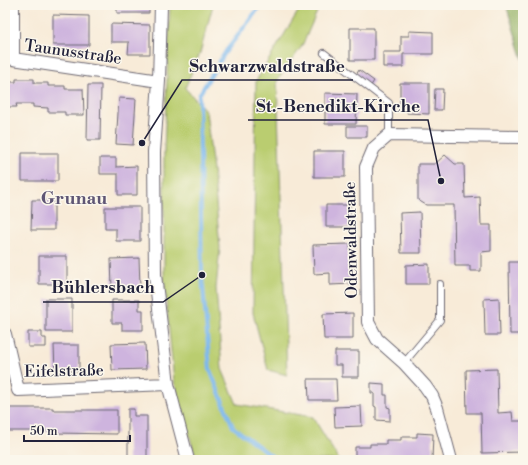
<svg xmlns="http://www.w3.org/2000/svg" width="528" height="465" font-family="'Libre Bodoni',serif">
<rect width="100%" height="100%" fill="#fbf7ec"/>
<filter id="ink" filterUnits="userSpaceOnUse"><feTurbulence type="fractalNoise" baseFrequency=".025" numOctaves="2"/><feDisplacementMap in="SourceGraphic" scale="8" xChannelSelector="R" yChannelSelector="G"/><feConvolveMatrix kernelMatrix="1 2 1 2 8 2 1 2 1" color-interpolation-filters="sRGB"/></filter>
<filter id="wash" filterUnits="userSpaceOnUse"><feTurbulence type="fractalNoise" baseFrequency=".012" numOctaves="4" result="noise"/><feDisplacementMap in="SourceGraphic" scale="16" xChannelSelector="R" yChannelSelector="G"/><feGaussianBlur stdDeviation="0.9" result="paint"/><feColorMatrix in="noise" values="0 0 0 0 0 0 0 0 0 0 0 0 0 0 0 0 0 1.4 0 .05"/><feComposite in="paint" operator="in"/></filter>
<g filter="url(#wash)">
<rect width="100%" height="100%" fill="#f8ebd8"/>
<path fill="#bacd70" stroke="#6e7856" d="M170,5H213L200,53L185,88L206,111L214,179L220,248L216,288L222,369L237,404L313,417L339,460H203L195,455L174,381L164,279V151Z
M302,5H320L302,46L277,81L287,375L268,370L253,313L256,81Z"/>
<path fill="#93b062" stroke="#5a694e" d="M506,5H523V60Z"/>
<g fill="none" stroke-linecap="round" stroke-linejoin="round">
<path stroke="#7cb8ee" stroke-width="4" d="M261,5L226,51L199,95L202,275L210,370L233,427L277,460"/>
</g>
<g id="blocks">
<path fill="#ceb4de" d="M117,5H149V13H117Z
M53,15L89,16V45H53Z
M111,24L150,25V54H128L129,42H111Z
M350,28H374V60H350Z
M409,31L433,32V54H403V67H383V52H401V36H409Z
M359,70L374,81L370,87L356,75Z
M16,79H34V83H48V86H65V89H83L84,115H65V112H48V108L33,107V104H16L17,107H5V82H16Z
M400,83H429V114L407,113V107H400Z
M88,85H101L100,140H87Z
M435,89H443L442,110H434Z
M325,93L357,94L356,124H325Z
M119,98L136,99L133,145L116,144Z
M347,126H367V137H347Z
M314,151H345V177H314Z
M22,153H58V181H22Z
M445,155L455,164H464L465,198L480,197L481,225H491V251L481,252V271H470V266H455L454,205H426L418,200V164H435Z
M100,158H116V167L137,166V195H118V174H100Z
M32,200H54V230H31Z
M326,205H350L351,227H326Z
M105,207H140V241H116V229H105Z
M420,212L421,253H401L400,213Z
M350,244L352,284L330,285V273L314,274L313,245Z
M39,256H67V284H39Z
M139,258L140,287L112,288L111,259Z
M509,262H523V334H510Z
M429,264V284H406V265Z
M499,298L500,335H485L484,299Z
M46,299H72V332H46Z
M112,300H139V310H143V330H122V323H112Z
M353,313V339H324L323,314Z
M28,332H42V338H46V347H28Z
M145,343L146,369L112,370L111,344Z
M54,345H79V371H55Z
M335,351H359V377H342V365H335Z
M497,369L498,413L512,412L513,421H523V452L482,453L481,413H467L466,370Z
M308,379H336L337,400H309Z
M371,383L384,384V395H387V407L390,408V421L376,420V407L374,406V393H371Z
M361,406L362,426L335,427L334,407Z
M5,408H53V410H117V434L53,433V431H5Z
M128,409H134V416H147V460H128Z
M417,433L433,434L432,460H355V447H370V444H386V440H401V437H417Z"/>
</g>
</g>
<g filter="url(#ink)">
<use href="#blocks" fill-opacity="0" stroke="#6d6872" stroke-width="1"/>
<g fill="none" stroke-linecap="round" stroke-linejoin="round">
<defs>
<path id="lane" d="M324,53L389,103V135
M404,363L440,320V284"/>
<path id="street" d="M13,5V59L159,81
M161,5L159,81L154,152L155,275L168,384L188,460
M5,334L18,390L168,384
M451,460L437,408L432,396L425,386L404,363L377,339L368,322L366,167L374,148L389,135L523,137"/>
</defs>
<use href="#lane" stroke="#6d6872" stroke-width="8"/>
<use href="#street" stroke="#6d6872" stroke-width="14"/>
<use href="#lane" stroke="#fff" stroke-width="6"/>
<use href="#street" stroke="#fff" stroke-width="12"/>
</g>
</g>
<g text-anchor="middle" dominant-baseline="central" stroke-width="3" stroke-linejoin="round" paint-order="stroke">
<g font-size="16" fill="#22223b" stroke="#fbf7ec">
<text transform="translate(73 52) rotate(8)">Taunusstraße</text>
<text transform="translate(351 240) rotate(-91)">Odenwaldstraße</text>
<text transform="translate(64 371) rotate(-1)">Eifelstraße</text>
</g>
<g font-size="18" font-weight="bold" fill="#5e5574" stroke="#fbf7ec">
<text x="74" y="198">Grunau</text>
</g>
</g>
<path fill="none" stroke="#22223b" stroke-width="1.5" d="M142 143L182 80H353M441 181L428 120H248M202 275L163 302H43"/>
<g fill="#22223b" stroke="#fbf7ec" stroke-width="1.5">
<circle cx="142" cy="143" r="4"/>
<circle cx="441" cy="181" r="4"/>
<circle cx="202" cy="275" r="4"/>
</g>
<g font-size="17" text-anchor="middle" font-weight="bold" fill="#22223b" stroke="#fbf7ec" stroke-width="3" stroke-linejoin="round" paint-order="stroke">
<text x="267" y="72">Schwarzwaldstraße</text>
<text x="338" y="112">St.-Benedikt-Kirche</text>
<text x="103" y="293">Bühlersbach</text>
</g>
<rect width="528" height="465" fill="none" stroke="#fbf7ec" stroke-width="20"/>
<path d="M24 435v6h106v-6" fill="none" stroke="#22223b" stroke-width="2"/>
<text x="30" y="435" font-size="12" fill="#22223b" stroke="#fbf7ec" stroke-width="3" paint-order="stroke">50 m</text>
</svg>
